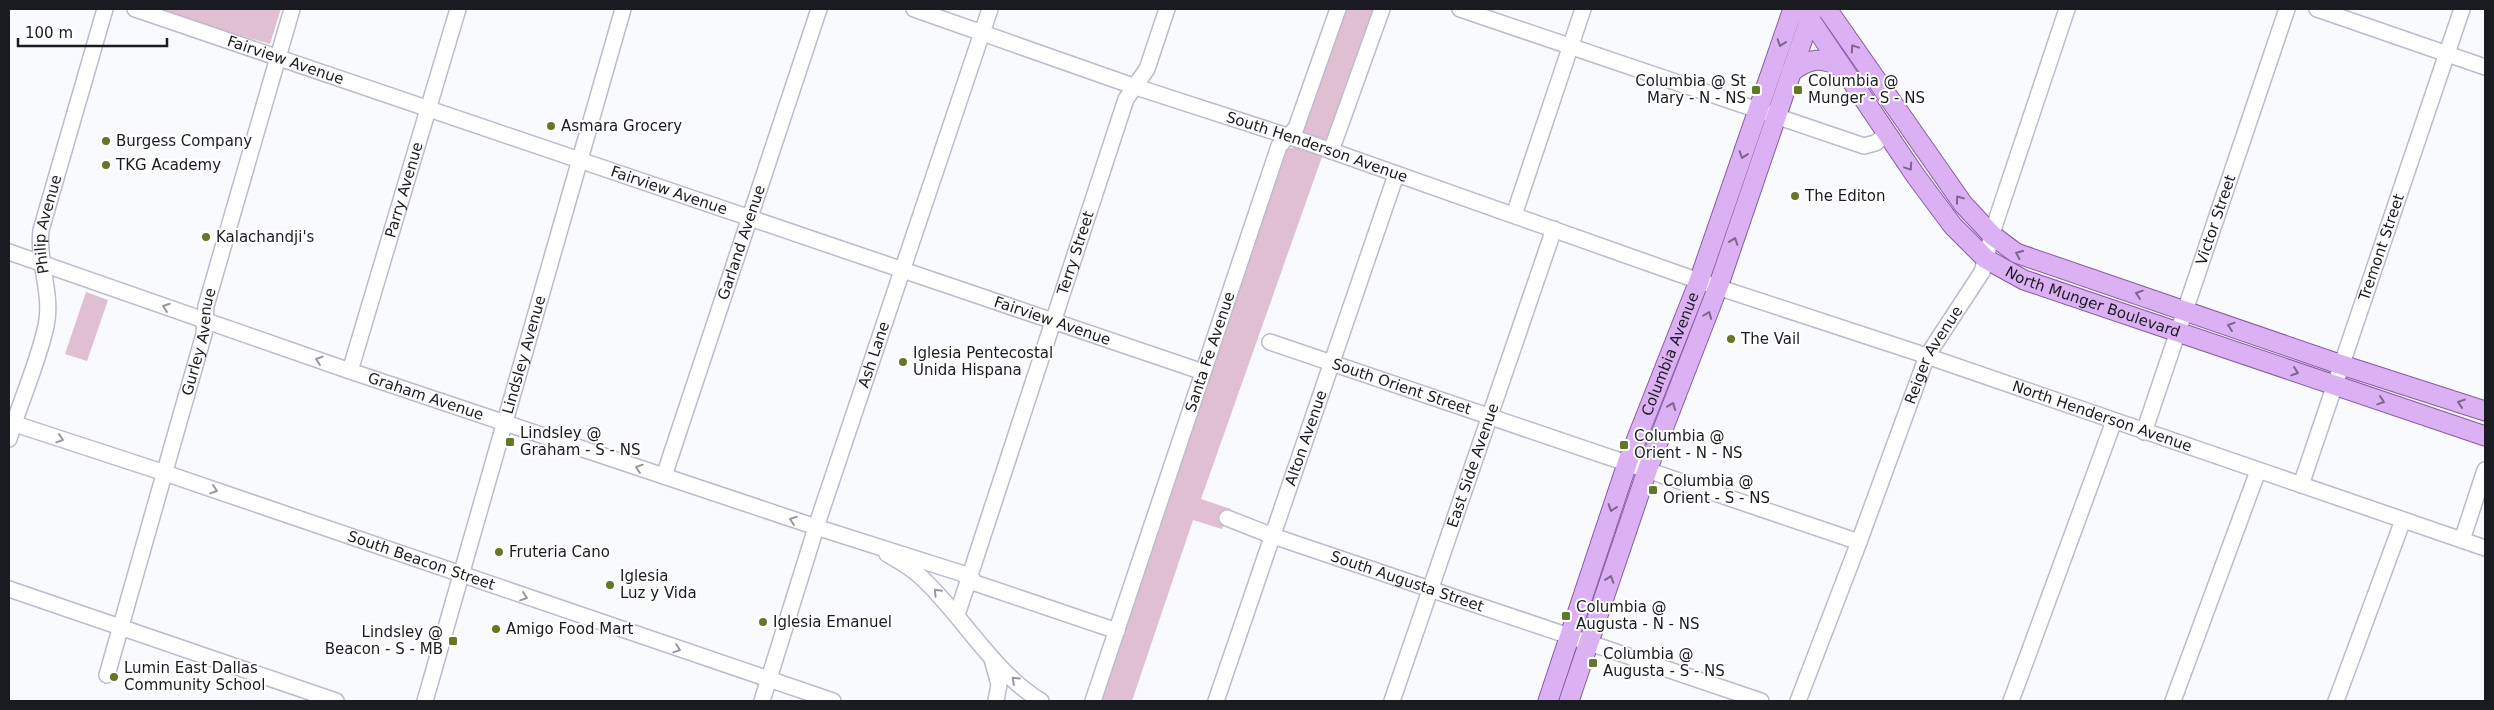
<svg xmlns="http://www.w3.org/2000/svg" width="2494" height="710" font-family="'DejaVu Sans',sans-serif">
<rect width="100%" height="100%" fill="#f9fafd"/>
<path fill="#e1bfd2" d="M151,9H281L270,44Z
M1342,9H1375L1327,138L1323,140V154L1201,499L1231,509L1222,529L1193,520L1132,701H1100L1284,149L1302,146V131Z
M86,292L108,300L87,361L65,354Z"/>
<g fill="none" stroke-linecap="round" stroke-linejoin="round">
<defs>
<g id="minor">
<path id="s1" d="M135,9L1203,372"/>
<path id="s2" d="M914,9L1133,86L1309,143L1699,281L1918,353L2485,548"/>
<path d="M1460,9L1864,146L1875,143L1887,135"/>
<path d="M2317,9L2485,67"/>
<path d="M1331,151L1382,9"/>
<path d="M1514,215L1583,9"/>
<path id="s3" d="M9,252L350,371L816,527L970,576L975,583L1117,631"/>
<path id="s4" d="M1270,342C1466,409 1663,474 1859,542"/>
<path id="s5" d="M350,371L458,9"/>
<path id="s6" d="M9,422L165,473L833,701"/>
<path id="s7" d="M2144,432L2287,9"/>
<path id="s8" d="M9,439C20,402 38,363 46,326C53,294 37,262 41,230L105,9"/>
<path id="s9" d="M664,476L819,9"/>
<path id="s10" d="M2301,485L2462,9"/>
<path id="s11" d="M1227,518L1273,536L1761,701"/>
<path d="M2462,540L2485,470"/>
<path d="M887,554C899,561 912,568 922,578C962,615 994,673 1041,701"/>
<path d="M9,589L336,701"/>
<path id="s12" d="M957,615L1126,99L1147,69L1167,9"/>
<path d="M992,659L999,684L996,701"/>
<path id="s13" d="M107,675L204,334L206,306L292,9"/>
<path id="s14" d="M425,701L623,9"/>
<path id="s15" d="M762,701L819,518L990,9"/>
<path id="s16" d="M1093,701L1279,146L1296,128L1338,9"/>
<path id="s17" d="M1216,701L1396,175"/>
<path id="s18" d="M1392,701L1554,229"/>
<path id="s19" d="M1798,701L1859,542L1927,356L1982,272L1995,224L2067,9"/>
<path d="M2011,701L2114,421"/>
<path d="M2173,701L2258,471"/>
<path d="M2336,701L2403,520"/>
</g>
<g id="major">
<path id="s20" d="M1803,9L1915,175L1953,226L1986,259L2024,280L2485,436"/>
<path d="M1827,9L1963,204L1992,235L2016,253L2342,365L2485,411"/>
<path d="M1791,72C1810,58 1822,56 1842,68"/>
<path id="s21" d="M1548,701L1628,461L1699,281L1793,9"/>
<path d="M1569,701L1648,468L1718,287L1812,12"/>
</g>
</defs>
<use href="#minor" stroke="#babccd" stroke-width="18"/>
<use href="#major" stroke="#885ba4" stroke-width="21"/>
<use href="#minor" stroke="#fff" stroke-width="15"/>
<use href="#major" stroke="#dcb1f3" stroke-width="19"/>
</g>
<defs><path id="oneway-chevron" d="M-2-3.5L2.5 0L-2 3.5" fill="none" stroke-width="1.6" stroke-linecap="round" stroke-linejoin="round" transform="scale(1.25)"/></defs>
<g stroke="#7b668a">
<use href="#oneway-chevron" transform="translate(1781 43) rotate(109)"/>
<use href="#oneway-chevron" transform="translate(1854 48) rotate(-124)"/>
<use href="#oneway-chevron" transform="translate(1743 155) rotate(109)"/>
<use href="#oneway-chevron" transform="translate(1909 167) rotate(56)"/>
<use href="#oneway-chevron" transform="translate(1959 199) rotate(-127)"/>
<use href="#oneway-chevron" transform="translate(1734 241) rotate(-71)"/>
<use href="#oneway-chevron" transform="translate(2019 254) rotate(-155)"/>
<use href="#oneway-chevron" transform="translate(2139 294) rotate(-161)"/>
<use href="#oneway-chevron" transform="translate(1708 315) rotate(-69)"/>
<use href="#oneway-chevron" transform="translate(2231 326) rotate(-161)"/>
<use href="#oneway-chevron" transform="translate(2295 372) rotate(19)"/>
<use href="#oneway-chevron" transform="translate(2381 401) rotate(18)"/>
<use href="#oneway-chevron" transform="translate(2461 403) rotate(-162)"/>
<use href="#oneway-chevron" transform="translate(1672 406) rotate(-68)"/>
<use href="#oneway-chevron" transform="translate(1612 508) rotate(108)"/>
<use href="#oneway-chevron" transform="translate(1610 579) rotate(-71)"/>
</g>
<g stroke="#98989b">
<use href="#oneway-chevron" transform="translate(166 307) rotate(-160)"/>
<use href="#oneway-chevron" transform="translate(319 360) rotate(-161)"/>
<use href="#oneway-chevron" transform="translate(60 439) rotate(18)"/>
<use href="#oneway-chevron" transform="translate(639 468) rotate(-161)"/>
<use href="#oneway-chevron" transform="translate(214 490) rotate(19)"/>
<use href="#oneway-chevron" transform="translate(793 520) rotate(-161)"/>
<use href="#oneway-chevron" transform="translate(937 592) rotate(-134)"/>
<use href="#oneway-chevron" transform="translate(524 597) rotate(19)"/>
<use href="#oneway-chevron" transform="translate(677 649) rotate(19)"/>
<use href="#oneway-chevron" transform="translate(1015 680) rotate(-137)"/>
</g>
<g fill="#627728" stroke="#fff" stroke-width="2">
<rect x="1751" y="85" width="10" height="10" rx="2.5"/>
<rect x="1793" y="85" width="10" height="10" rx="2.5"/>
<circle cx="551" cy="126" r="5"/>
<circle cx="106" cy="141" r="5"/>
<circle cx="106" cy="165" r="5"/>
<circle cx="1795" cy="196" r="5"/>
<circle cx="206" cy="237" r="5"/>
<circle cx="1731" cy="339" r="5"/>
<circle cx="903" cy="362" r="5"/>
<rect x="505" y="437" width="10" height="10" rx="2.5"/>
<rect x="1619" y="440" width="10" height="10" rx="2.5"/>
<rect x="1648" y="485" width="10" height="10" rx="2.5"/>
<circle cx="499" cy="552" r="5"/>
<circle cx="610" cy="585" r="5"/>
<rect x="1561" y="611" width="10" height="10" rx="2.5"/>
<circle cx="763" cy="622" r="5"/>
<circle cx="496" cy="629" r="5"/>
<rect x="448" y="636" width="10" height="10" rx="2.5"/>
<rect x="1588" y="658" width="10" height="10" rx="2.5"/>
<circle cx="114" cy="677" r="5"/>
</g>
<g text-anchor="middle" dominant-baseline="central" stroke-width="4" stroke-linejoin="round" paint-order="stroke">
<g font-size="15" fill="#1a1b21" stroke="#fff">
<text stroke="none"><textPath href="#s1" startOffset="159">Fairview Avenue</textPath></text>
<text stroke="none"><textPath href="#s2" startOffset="426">South Henderson Avenue</textPath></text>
<text stroke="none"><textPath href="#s5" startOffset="189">Parry Avenue</textPath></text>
<text stroke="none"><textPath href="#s1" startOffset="564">Fairview Avenue</textPath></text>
<text stroke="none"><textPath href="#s7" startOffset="224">Victor Street</textPath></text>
<text stroke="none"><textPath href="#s8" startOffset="222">Philip Avenue</textPath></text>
<text stroke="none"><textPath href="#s9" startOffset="246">Garland Avenue</textPath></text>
<text stroke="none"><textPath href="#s10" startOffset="251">Tremont Street</textPath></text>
<text stroke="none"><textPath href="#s12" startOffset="381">Terry Street</textPath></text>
<text stroke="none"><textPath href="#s20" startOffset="426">North Munger Boulevard</textPath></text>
<text stroke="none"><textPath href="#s1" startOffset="969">Fairview Avenue</textPath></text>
<text stroke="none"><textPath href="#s13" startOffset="346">Gurley Avenue</textPath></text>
<text stroke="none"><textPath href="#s16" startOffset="368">Santa Fe Avenue</textPath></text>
<text stroke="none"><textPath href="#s15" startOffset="364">Ash Lane</textPath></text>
<text stroke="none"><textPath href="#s14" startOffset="360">Lindsley Avenue</textPath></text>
<text stroke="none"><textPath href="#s21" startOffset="368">Columbia Avenue</textPath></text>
<text stroke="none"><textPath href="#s19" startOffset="372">Reiger Avenue</textPath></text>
<text stroke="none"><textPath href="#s4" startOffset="139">South Orient Street</textPath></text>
<text stroke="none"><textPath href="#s3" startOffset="441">Graham Avenue</textPath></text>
<text stroke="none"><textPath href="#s2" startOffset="1256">North Henderson Avenue</textPath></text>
<text stroke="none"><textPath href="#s17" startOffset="278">Alton Avenue</textPath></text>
<text stroke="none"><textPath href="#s18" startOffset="249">East Side Avenue</textPath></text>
<text stroke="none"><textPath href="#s6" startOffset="435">South Beacon Street</textPath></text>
<text stroke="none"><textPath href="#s11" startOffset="191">South Augusta Street</textPath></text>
</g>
<g font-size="15" fill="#1a1b21" stroke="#fff" text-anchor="start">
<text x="1746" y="81" text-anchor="end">Columbia @ St<tspan x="1746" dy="17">Mary - N - NS</tspan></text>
<text x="1808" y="81">Columbia @<tspan x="1808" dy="17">Munger - S - NS</tspan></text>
<text x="561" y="126">Asmara Grocery</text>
<text x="116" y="141">Burgess Company</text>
<text x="116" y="165">TKG Academy</text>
<text x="1805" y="196">The Editon</text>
<text x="216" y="237">Kalachandji's</text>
<text x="1741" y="339">The Vail</text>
<text x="913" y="353">Iglesia Pentecostal<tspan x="913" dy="17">Unida Hispana</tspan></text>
<text x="520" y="433">Lindsley @<tspan x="520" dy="17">Graham - S - NS</tspan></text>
<text x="1634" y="436">Columbia @<tspan x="1634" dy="17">Orient - N - NS</tspan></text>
<text x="1663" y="481">Columbia @<tspan x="1663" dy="17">Orient - S - NS</tspan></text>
<text x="509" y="552">Fruteria Cano</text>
<text x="620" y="576">Iglesia<tspan x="620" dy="17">Luz y Vida</tspan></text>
<text x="1576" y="607">Columbia @<tspan x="1576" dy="17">Augusta - N - NS</tspan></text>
<text x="773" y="622">Iglesia Emanuel</text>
<text x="506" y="629">Amigo Food Mart</text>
<text x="443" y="632" text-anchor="end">Lindsley @<tspan x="443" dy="17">Beacon - S - MB</tspan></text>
<text x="1603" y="654">Columbia @<tspan x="1603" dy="17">Augusta - S - NS</tspan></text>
<text x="124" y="668">Lumin East Dallas<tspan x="124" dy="17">Community School</tspan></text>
</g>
</g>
<rect width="2494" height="710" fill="none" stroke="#1a1b21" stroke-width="20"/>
<path d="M18 38v8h149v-8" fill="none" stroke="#1a1b21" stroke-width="2.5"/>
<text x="25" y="38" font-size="15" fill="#1a1b21" stroke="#ffffff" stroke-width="4" paint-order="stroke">100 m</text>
</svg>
